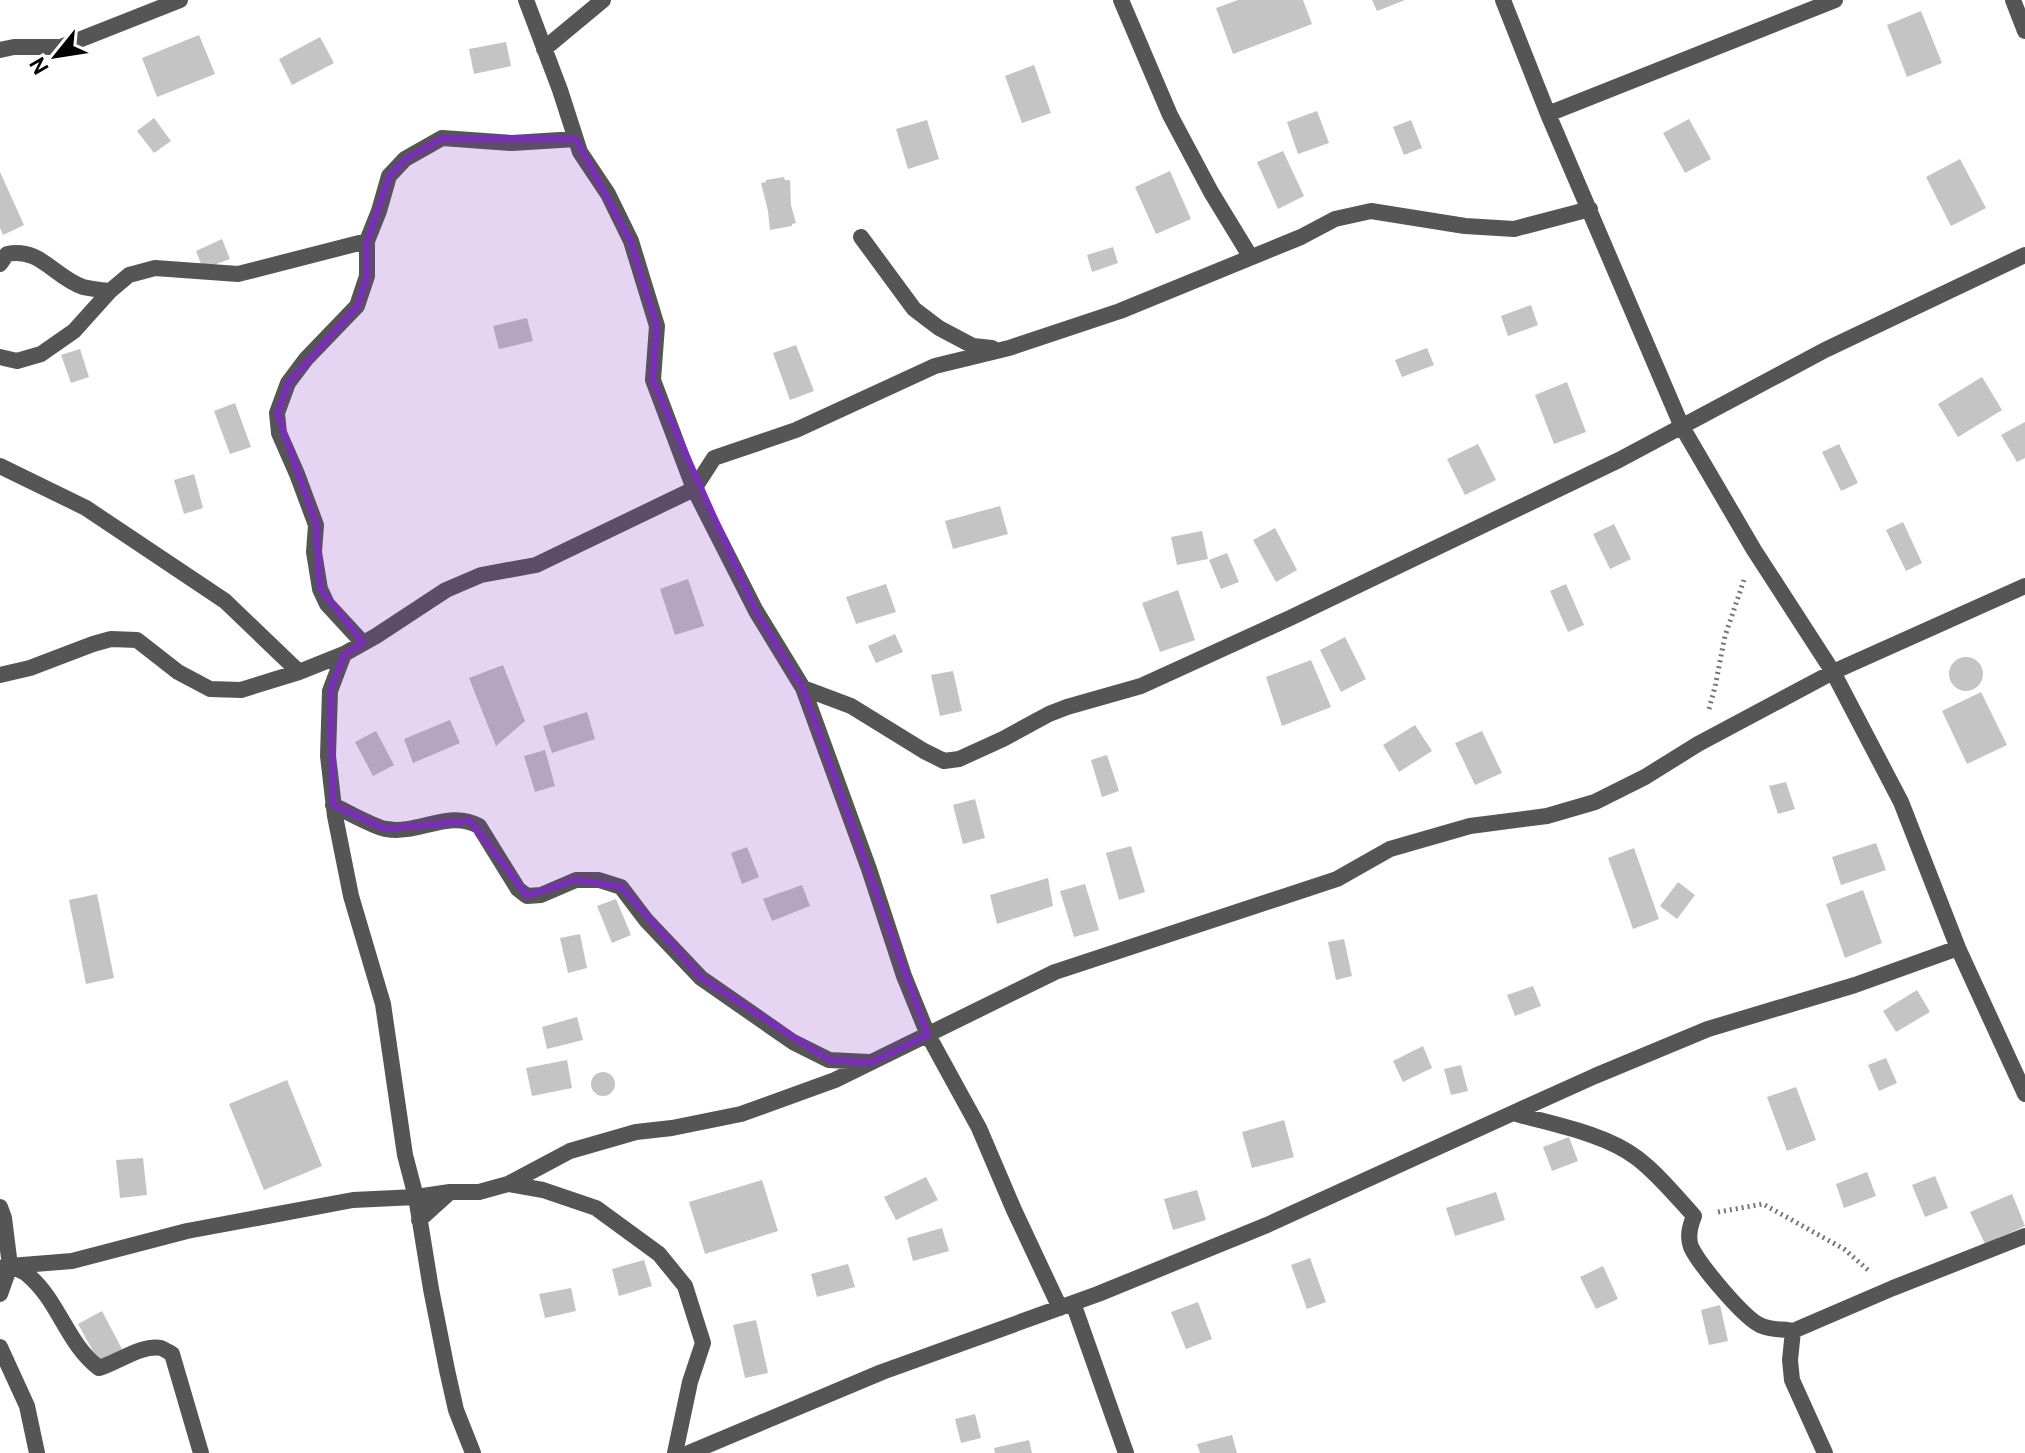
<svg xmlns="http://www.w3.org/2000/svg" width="2025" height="1453" font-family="Cabin,sans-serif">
<rect width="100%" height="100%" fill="#fff"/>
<path fill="#c4c4c4" d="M1238,0H1303L1312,24L1233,54L1216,8Z
M1372,0H1405L1377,11Z
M1921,11L1942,63L1907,77L1887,25Z
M199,35L215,74L157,97L142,58Z
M320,37L334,63L292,85L279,59Z
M506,42L511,66L474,74L469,49Z
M1034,65L1051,113L1022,123L1005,76Z
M1317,111L1329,143L1298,154L1287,122Z
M154,118L171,141L154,153L137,131Z
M1689,119L1711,159L1685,173L1663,133Z
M927,120L939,159L908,169L896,129Z
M1411,120L1422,148L1404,155L1393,127Z
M1283,151L1304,196L1278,209L1257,162Z
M1960,159L1986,208L1951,226L1926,177Z
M1170,171L1191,219L1156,234L1135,187Z
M0,172L24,225L3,235L0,228Z
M784,177L785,180H790L791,205L796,223L792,224V226L770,230L768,211L761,183L766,182V180Z
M222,239L230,259L203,269L196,251Z
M1113,247L1118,263L1092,272L1087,255Z
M1531,305L1538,325L1508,336L1501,316Z
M527,318L533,341L499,349L493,326Z
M796,345L814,391L790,400L773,353Z
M1427,348L1434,365L1402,377L1395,360Z
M80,349L89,377L71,383L61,355Z
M1982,377L2002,410L1958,437L1938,404Z
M1567,382L1586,432L1554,444L1535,395Z
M235,403L251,447L230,454L214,411Z
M2025,422V458L2017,462L2001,435Z
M1478,444L1496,480L1465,495L1447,459Z
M1839,444L1858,483L1841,491L1822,452Z
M194,474L203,508L184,514L174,480Z
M1000,506L1008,534L953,549L945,521Z
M1903,522L1922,563L1906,571L1886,530Z
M1614,524L1631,559L1610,569L1593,534Z
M1275,528L1297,570L1276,582L1253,540Z
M1202,531L1208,559L1177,565L1171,537Z
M1227,553L1239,582L1221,589L1209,560Z
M688,579L704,626L675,635L660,589Z
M886,584L896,612L856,624L846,597Z
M1566,584L1584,625L1568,632L1550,591Z
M1178,590L1195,640L1160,652L1142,603Z
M895,634L903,652L876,663L868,646Z
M1345,637L1366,679L1341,692L1320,650Z
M1949 674a17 17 0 1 1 34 0a17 17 0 1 1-34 0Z
M1311,660L1331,707L1282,726L1266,677Z
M503,665L525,721L496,746L469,678Z
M953,671L962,711L940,716L931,675Z
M1981,692L2007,745L1967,764L1942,711Z
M587,712L595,739L552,753L543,726Z
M450,720L460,743L413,763L404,739Z
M1415,725L1432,751L1399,772L1383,745Z
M376,731L394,765L373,776L355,742Z
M1482,731L1502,773L1475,785L1455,743Z
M545,750L555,786L535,792L524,756Z
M1107,755L1119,791L1102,797L1091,760Z
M1786,782L1795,809L1778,814L1769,786Z
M975,799L985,838L963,844L953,805Z
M1876,843L1886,870L1841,885L1832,857Z
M1131,846L1145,892L1119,900L1106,853Z
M747,847L759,877L742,884L731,853Z
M1634,848L1659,919L1633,929L1608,858Z
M1048,878L1053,906L997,924L990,895Z
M1678,882L1695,895L1677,919L1660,906Z
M1085,884L1099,930L1074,937L1060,891Z
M802,885L810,906L772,921L763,899Z
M1863,890L1882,943L1845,958L1826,904Z
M97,894L114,978L86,984L69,900Z
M616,899L631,935L612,943L597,906Z
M580,934L587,968L568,973L560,938Z
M1344,939L1352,976L1336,980L1328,942Z
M1533,986L1541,1006L1515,1016L1507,995Z
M1917,990L1930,1012L1896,1032L1883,1011Z
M577,1017L583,1040L547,1049L542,1027Z
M1423,1046L1432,1068L1403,1082L1393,1061Z
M1886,1058L1897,1083L1879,1091L1868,1065Z
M567,1060L572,1088L532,1096L526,1068Z
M1461,1065L1468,1091L1451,1095L1444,1069Z
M591 1084a12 12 0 1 1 24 0a12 12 0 1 1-24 0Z
M287,1080L322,1166L264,1190L229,1104Z
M1796,1087L1816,1140L1787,1151L1767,1097Z
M1284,1120L1294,1157L1252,1168L1242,1132Z
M1569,1137L1578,1161L1552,1171L1543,1147Z
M143,1158L147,1195L120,1198L116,1160Z
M1867,1172L1876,1196L1844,1208L1836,1184Z
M1935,1176L1948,1208L1925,1217L1912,1185Z
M926,1177L938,1200L896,1220L884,1197Z
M762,1180L778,1231L705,1254L689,1202Z
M1197,1190L1206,1220L1173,1230L1164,1199Z
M1496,1192L1505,1220L1455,1236L1446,1208Z
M2012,1194L2025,1226L1985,1244L1970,1212Z
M942,1228L949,1251L913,1261L907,1238Z
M1310,1258L1326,1302L1307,1309L1291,1265Z
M644,1260L652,1286L619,1296L612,1269Z
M848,1264L855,1287L817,1297L811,1274Z
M1603,1266L1618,1299L1596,1309L1580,1277Z
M571,1288L576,1311L545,1318L539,1294Z
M1198,1302L1212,1339L1186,1349L1171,1312Z
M1720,1305L1728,1341L1709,1345L1701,1310Z
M102,1311L122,1349L99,1362L78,1324Z
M756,1320L768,1373L745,1378L733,1325Z
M975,1414L981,1438L961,1443L955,1419Z
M1232,1435L1237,1453H1200L1197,1444Z
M1029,1440L1032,1453H995L994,1448Z"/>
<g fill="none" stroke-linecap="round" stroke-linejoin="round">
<path stroke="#777" stroke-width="5" stroke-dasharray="2 4" stroke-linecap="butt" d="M1709,709L1715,687L1725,636L1744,580
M1718,1212L1763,1204L1844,1249L1868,1270"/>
<path stroke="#555" stroke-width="16" d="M526,0L560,90L580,152L608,194L631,241L657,326L653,380L694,489L756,611L803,688L869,869L904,976L928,1035L979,1128L1014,1210L1060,1308
M1121,0L1170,115L1211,192L1250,256
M1503,0L1548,114
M1835,0L1548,114L1682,427L1754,550L1833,672L1901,802L1958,948L2025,1094
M544,49L603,0
M0,50L14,47H61L180,0
M861,237L914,309L939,328L973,346L992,348
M0,264L7,254C40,247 54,277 83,287C92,289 101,290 110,291
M0,357L17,361L41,354L74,331L110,291L129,275L155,268L238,274L367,241
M0,466L86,508L225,601L299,672
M363,643L327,604L320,589L314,552L316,525L297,474L279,433L277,413L288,383L306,359L357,306L367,276V241L379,211L389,176L405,159L442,138L512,143L576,139
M344,654L330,691L328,756L335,816L351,896L383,1004L405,1155L416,1197L431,1289L447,1370L456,1410L473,1453
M0,675L30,668L93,644L111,639L137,640L178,672L210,689L241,690L299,672L344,654L376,636L446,590L481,575L536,565L694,489L714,458L796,430L935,366L1009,348L1120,311L1301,237L1335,219L1371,211L1465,226L1514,229L1590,209
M803,688L851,706L924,751L944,761L959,759L1003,739L1049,714L1067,707L1141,686L1290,618L1619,460L1825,350L2025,255
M333,805C346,811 374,827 386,829C418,835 449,809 479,826L518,889L527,896L541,895L576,880H599L621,887L646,920L701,978L793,1042L829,1060L869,1062
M1513,1113L1595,1076L1708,1029L1855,985L1958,948
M508,1184L543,1190L596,1208L659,1254L685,1286L703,1343L690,1382L675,1453
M0,1207L4,1218L10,1266L0,1294
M419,1220L450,1192
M11,1266C17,1269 24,1271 28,1275C59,1301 67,1344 99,1368C117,1363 142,1344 161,1348C164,1349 170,1353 172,1354L201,1453
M0,1268L10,1266L72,1261L187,1231L353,1200L416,1197L450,1192H479L508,1184L570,1151L636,1132L672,1128L741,1114L835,1080L1055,972L1337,879L1390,849L1470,826L1547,816L1595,802L1645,777L1698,744L1833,672L2025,586
M1073,1303L1126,1453
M0,1347L27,1406L37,1453
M689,1453L882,1372L1098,1294L1267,1225L1513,1113C1551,1124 1604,1133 1637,1158C1658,1174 1676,1196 1694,1216C1690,1226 1687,1236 1691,1247C1699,1264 1745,1320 1762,1326C1771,1330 1784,1329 1793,1331
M1825,1453L1792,1380L1790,1360L1793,1331L1893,1288L2025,1236"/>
<path stroke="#555" stroke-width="16" d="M2013,0L2025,31"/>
</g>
<path fill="#7b2cbf" fill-opacity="0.2" stroke="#7b2cbf" stroke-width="6" stroke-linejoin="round" d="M442,138L576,139L631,241L657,326L653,380L756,611L803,688L928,1035L871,1063L829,1060L701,978L621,887L576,880L527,896L470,821L385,829L333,805L330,691L344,654L363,643L320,589L316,525L277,413L288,383L357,306L367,276V241L389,176L405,159Z"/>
<g transform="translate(56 56) rotate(240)" stroke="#ffffff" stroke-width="6" paint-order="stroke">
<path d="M0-6L14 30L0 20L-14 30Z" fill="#000000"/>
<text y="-12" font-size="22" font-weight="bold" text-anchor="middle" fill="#000000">N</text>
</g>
</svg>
